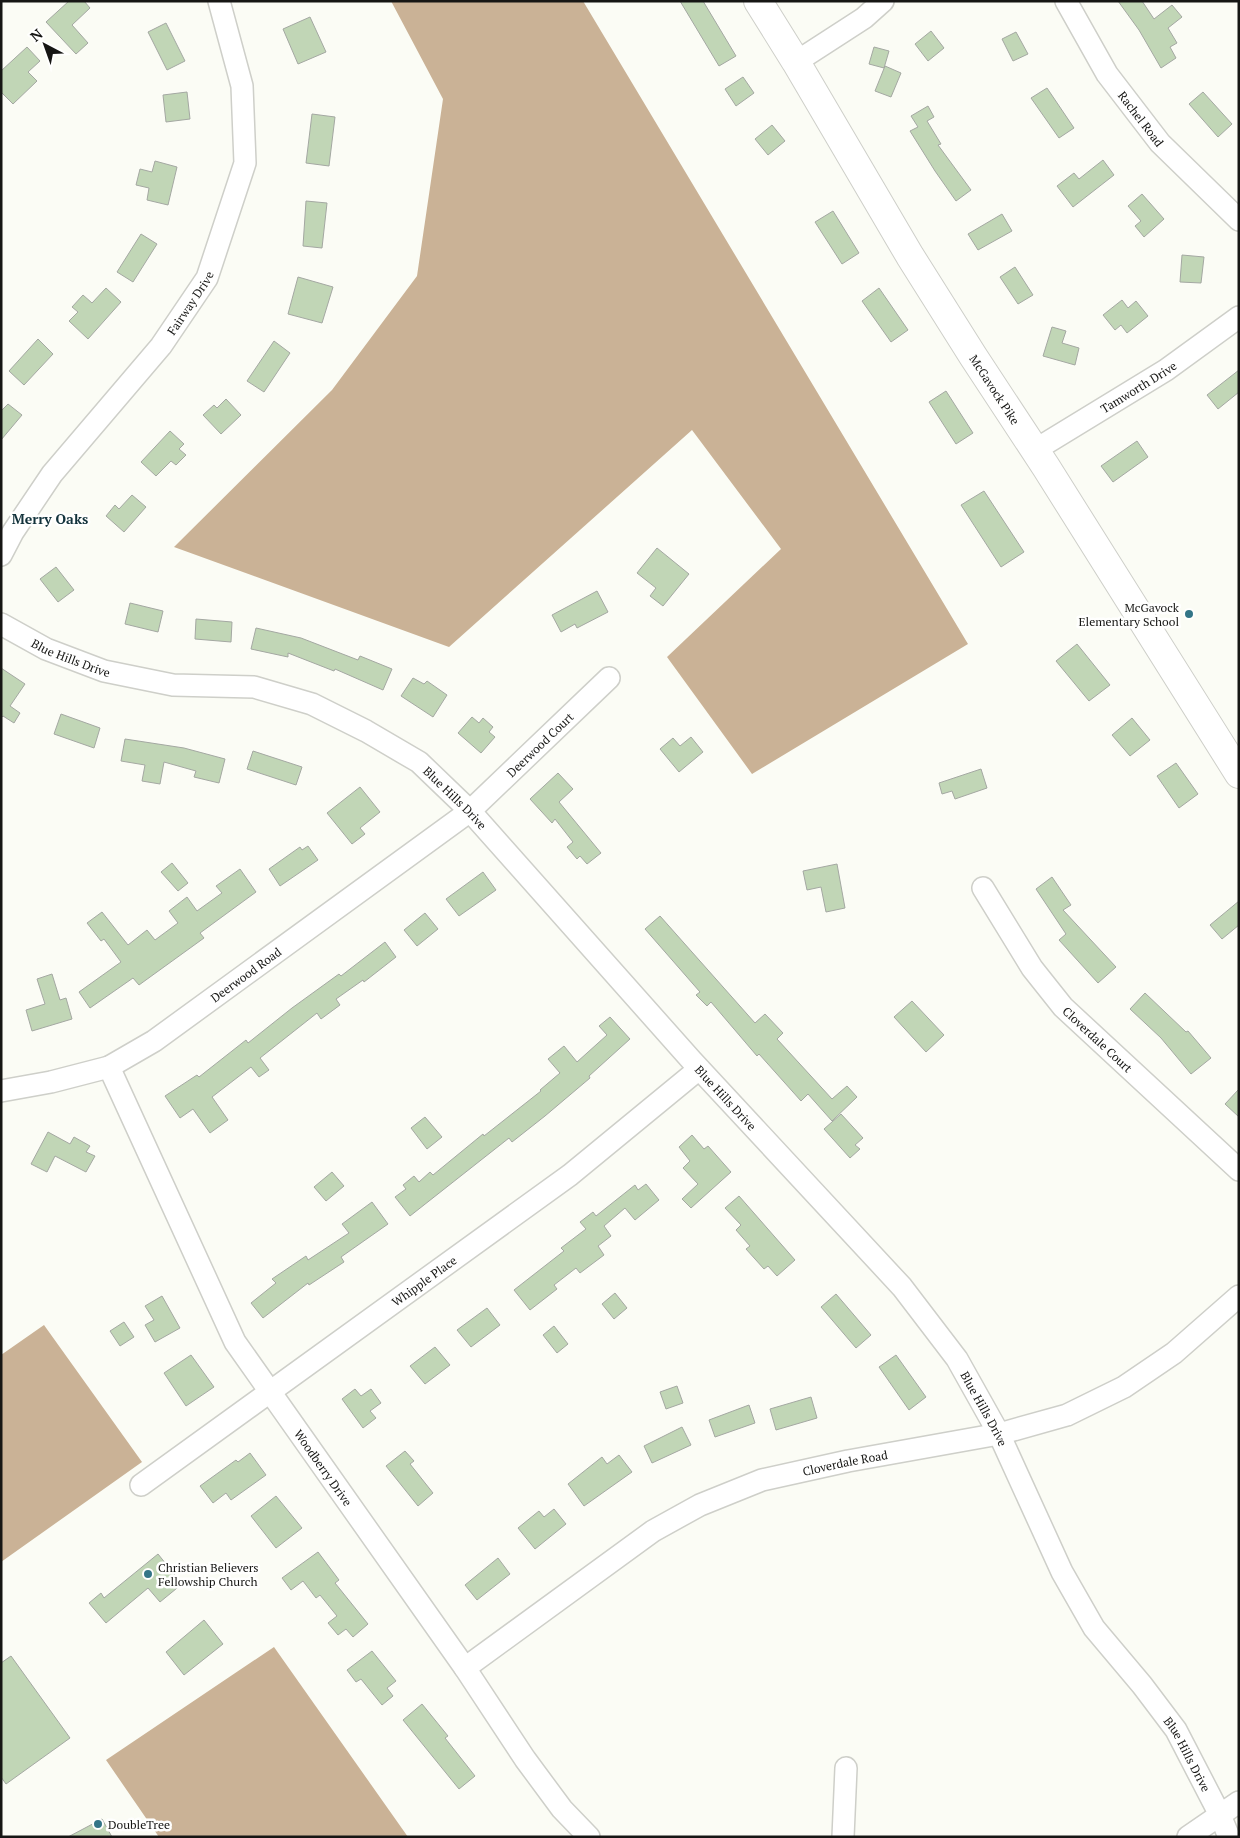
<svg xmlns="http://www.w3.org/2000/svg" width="1240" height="1838" font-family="'PT Serif',serif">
<rect width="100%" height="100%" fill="#fbfcf5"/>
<path fill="#cab296" d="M391,1H583L968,644L752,774L667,657L781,549L692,430L449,647L174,547L332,390L417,276L443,99Z
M44,1325L142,1462L1,1562V1355Z
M274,1647L408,1837H159L106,1760Z"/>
<path fill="#c1d6b6" stroke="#a4a8a2" d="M69,1H84L90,8L72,25L88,43L76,54L46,22Z
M680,1H703L736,56L719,66Z
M1118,1H1142L1154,19L1172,5L1182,17L1168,28L1177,43L1170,47L1176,58L1161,68L1139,30Z
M310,17L326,52L298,64L283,29Z
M166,23L185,61L167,70L148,32Z
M931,31L944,48L928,61L915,44Z
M1016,32L1028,54L1013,61L1002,39Z
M27,47L40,61L28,72L37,81L13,104L1,92V71Z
M874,47L889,51L884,68L869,64Z
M885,66L901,73L891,97L875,91Z
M743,77L754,93L736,106L725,89Z
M1047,88L1074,128L1059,138L1031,98Z
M187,92L190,119L166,122L163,95Z
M1203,92L1232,124L1218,137L1189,104Z
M928,106L934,117L927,121L941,144L938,145L971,190L956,201L935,171L910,131L918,127L911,116Z
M312,114L335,117L329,166L306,163Z
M772,125L785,141L768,155L755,139Z
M1103,160L1114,175L1073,207L1057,186L1074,173L1079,179Z
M155,161L177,167L168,205L147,200L149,188L136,185L140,169L152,172Z
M1142,194L1164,219L1144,237L1135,226L1141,221L1128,206Z
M306,201L327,203L322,248L303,246Z
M833,211L859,253L842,264L815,222Z
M1002,214L1012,231L978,250L968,234Z
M141,234L157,244L133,282L117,272Z
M1182,255L1204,257L1201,283L1180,282Z
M1015,267L1033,295L1018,304L1000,277Z
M298,277L333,287L322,323L288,314Z
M106,288L121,302L88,339L69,321L78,312L72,307L83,295L92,303Z
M879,288L908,330L891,342L862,301Z
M1122,300L1128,308L1136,301L1148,316L1127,333L1121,325L1115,330L1103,315Z
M1052,327L1066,331L1062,343L1079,348L1075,365L1043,356Z
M38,339L53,354L24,385L9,371Z
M274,341L290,353L264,392L247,381Z
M1239,370V392L1218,409L1207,395Z
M946,391L973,433L956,444L929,402Z
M226,399L241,415L221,434L203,415L214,405L217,408Z
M8,404L22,415L1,440V411Z
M170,431L184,444L179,449L186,455L176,465L171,461L156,476L141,462Z
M1137,441L1148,457L1113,482L1101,466Z
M984,491L1024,552L1001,567L961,505Z
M132,495L146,507L124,532L106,516L115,505L119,509Z
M657,548L689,574L663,606L650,596L656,588L637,573Z
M56,567L74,590L58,602L40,579Z
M597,591L608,612L577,628L575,624L561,632L552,615Z
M130,603L163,611L158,632L125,624Z
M196,619L232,622L231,642L195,639Z
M256,628L301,638L358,660L360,656L392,669L383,690L335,669L334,671L288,653V657L251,649Z
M1077,644L1110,685L1089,701L1056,661Z
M1,668L25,684L10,706L20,713L14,723L3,716L1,718Z
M413,678L424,684L427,681L447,695L433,717L401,696Z
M61,714L100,728L94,748L54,734Z
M472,717L479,723L483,718L493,727L489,732L495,737L481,753L458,733Z
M1132,718L1150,740L1130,756L1112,735Z
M691,737L703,752L679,772L660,749L673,738L680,746Z
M125,739L184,748L225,759L219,783L194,777L196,771L164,762L160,784L142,781L145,765L121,761Z
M253,751L302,767L296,785L247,769Z
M1176,763L1198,794L1179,808L1157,776Z
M981,769L987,788L955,799L952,791L942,794L939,783Z
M558,773L573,789L559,802L601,853L587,864L580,856L577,859L567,847L573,842L555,819L552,823L530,799Z
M360,787L380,812L360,828L365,834L352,844L327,813Z
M308,846L318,860L280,886L269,869L300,847L302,850Z
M172,863L188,883L178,891L161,872Z
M837,864L845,908L826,912L821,887L807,890L803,871Z
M240,869L256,892L200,933L204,938L139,985L133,978L90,1008L79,992L121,962L104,939L101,941L87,923L102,912L128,945L147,930L155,940L178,923L169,911L187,897L197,911L222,893L216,886Z
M483,872L496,890L459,916L446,899Z
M1052,877L1071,905L1063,910L1116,967L1098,983L1059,940L1066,934L1036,889Z
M1239,901V925L1222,939L1210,925Z
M425,913L438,929L417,946L404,930Z
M660,916L755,1023L765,1014L783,1033L777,1039L832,1099L847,1086L857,1097L832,1121L808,1094L801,1101L759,1054L757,1056L711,1002L707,1006L696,995L700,992L645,929Z
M385,942L396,957L364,982L363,980L336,999L340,1005L321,1019L317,1013L260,1058L269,1070L259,1077L251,1067L212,1097L228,1120L210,1133L193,1109L180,1118L165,1096L197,1075L199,1077L246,1040L248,1043L292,1008L339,974L341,976Z
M52,974L60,1000L66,998L72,1019L32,1031L26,1010L45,1004L37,979Z
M1145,993L1186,1032L1188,1031L1211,1058L1191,1074L1161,1038L1130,1009Z
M912,1001L944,1035L926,1052L894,1017Z
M610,1017L630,1039L589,1076L590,1078L545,1116L512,1142L509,1138L410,1216L395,1197L406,1189L403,1185L414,1176L419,1182L430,1172L433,1175L483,1134L484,1136L541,1091L540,1090L560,1073L548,1059L564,1046L577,1062L607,1035L599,1026Z
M1239,1089V1117L1225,1104Z
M841,1114L863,1138L855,1145L860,1149L850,1158L824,1129Z
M425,1117L442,1137L427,1149L411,1128Z
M48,1132L70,1144L74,1137L90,1146L86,1152L95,1156L86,1172L55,1156L47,1172L31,1164Z
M692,1135L704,1149L708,1146L731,1172L691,1208L682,1199L698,1184L683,1168L690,1161L679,1147Z
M332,1172L344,1186L326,1201L314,1187Z
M646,1184L659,1200L635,1220L625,1208L604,1226L611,1236L598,1246L604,1255L580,1273L576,1268L554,1285L557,1289L530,1310L514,1290L564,1251L561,1248L586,1229L580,1222L593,1212L596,1216L635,1185L638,1190Z
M739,1196L795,1260L777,1276L768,1266L764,1269L746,1249L750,1246L736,1230L741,1225L725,1208Z
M372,1202L388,1224L341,1257L344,1262L309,1285L308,1283L263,1318L251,1303L276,1283L272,1279L306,1256L308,1260L349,1233L342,1224Z
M615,1293L627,1308L614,1319L602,1304Z
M836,1294L871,1335L856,1348L821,1307Z
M162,1296L180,1328L155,1342L145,1325L154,1320L145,1306Z
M487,1308L500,1325L471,1347L457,1330Z
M124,1322L134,1337L120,1346L110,1331Z
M554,1326L568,1344L557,1353L543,1335Z
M435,1347L450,1365L425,1384L410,1366Z
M191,1355L214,1387L186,1406L164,1373Z
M896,1355L926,1397L909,1410L879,1367Z
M677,1386L683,1403L666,1409L660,1392Z
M355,1389L361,1396L371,1389L381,1403L370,1411L376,1418L363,1428L342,1399Z
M811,1397L817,1418L776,1430L770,1409Z
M749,1405L755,1423L715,1437L709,1420Z
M682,1427L691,1445L652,1463L644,1446Z
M405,1451L414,1461L410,1464L433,1493L418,1506L386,1466Z
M250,1453L266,1475L231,1500L226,1493L213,1503L200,1486L236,1460L238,1462Z
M619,1455L632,1472L584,1506L568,1484L602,1457L607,1464Z
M276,1496L302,1528L276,1548L251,1516Z
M554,1509L566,1524L535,1549L518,1528L539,1511L544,1517Z
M318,1552L339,1580L335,1583L368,1624L353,1637L346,1629L338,1635L328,1623L337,1616L320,1595L316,1598L303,1581L291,1590L282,1578Z
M158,1554L182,1584L160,1602L148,1588L106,1623L89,1603L101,1593L104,1598Z
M498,1558L510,1574L477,1600L465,1585Z
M204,1620L223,1644L184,1675L166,1652Z
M372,1651L396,1681L387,1688L393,1696L382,1705L361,1679L356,1682L347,1670Z
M11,1656L70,1738L6,1784L1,1777V1663Z
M422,1704L448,1736L445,1738L475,1776L459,1789L403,1720Z
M102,1819L112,1837H68Z"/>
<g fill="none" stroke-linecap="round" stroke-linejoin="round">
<defs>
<g id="minor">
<path id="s1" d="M1066,1L1107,74L1160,143L1239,220"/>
<path d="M796,62L864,18L883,1"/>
<path id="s2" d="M1035,450L1166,370L1239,317"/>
<path id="s3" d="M1,555L13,532L52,474L161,346L207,278L245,163L242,86L219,1"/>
<path id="s4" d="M1,624L46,649L104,671L173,685L254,687L312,704L366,731L419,762L470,811L693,1062L902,1287L957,1359L999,1434L1062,1572L1094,1628L1142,1685L1176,1730L1220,1815L1229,1837"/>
<path id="s5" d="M983,888L1032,968L1063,1007L1239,1170"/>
<path id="s6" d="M109,1067L235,1342L465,1668L525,1759L562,1809L589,1837"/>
<path id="s7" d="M1,1091L51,1082L109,1067L154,1041L470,811L609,678"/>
<path id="s8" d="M141,1485L570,1175L699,1069"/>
<path id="s9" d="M465,1668L653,1531L700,1505L762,1480L848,1461L999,1434L1067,1415L1124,1387L1174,1353L1239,1296"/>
<path d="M843,1837L846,1768"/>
<path d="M1188,1837L1239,1802"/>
</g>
<g id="major">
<path id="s10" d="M758,1L796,62L910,256L973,356L1046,467L1239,774"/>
</g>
</defs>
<use href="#minor" stroke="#cecfc9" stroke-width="24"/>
<use href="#major" stroke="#cecfc9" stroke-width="30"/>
<use href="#minor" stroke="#fff" stroke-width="21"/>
<use href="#major" stroke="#fff" stroke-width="28"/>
</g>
<g fill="#337587" stroke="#fffffe" stroke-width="2">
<circle cx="1189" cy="614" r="5"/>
<circle cx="148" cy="1574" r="5"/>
<circle cx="98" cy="1824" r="5"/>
</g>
<g text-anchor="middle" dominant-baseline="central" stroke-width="5" stroke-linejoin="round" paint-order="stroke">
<g font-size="12" fill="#161614" stroke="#fffffe">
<text stroke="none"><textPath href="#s1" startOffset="140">Rachel Road</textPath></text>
<text stroke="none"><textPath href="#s3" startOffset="316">Fairway Drive</textPath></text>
<text stroke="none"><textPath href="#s2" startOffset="121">Tamworth Drive</textPath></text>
<text stroke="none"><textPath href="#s10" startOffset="455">McGavock Pike</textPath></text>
<text stroke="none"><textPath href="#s4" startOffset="78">Blue Hills Drive</textPath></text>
<text stroke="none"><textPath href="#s7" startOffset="650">Deerwood Court</textPath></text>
<text stroke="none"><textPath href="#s4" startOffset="498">Blue Hills Drive</textPath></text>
<text stroke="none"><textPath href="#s7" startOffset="276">Deerwood Road</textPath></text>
<text stroke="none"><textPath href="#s5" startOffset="191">Cloverdale Court</textPath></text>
<text stroke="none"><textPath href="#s4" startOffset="902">Blue Hills Drive</textPath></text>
<text stroke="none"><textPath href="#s8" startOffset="349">Whipple Place</textPath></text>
<text stroke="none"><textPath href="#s4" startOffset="1308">Blue Hills Drive</textPath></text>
<text stroke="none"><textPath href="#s9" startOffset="438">Cloverdale Road</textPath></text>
<text stroke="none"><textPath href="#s6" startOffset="456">Woodberry Drive</textPath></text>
<text stroke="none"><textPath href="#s4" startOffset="1711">Blue Hills Drive</textPath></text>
</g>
<g font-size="12" fill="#161614" stroke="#fffffe" text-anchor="start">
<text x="1179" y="607" text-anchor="end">McGavock<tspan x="1179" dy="14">Elementary School</tspan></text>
<text x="158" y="1567">Christian Believers<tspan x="158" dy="14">Fellowship Church</tspan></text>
<text x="108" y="1824">DoubleTree</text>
</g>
<g font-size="14" font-weight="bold" fill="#12323b" stroke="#fffffe">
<text x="50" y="518">Merry Oaks</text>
</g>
</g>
<rect width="1240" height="1838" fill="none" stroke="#161614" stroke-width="5"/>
<g transform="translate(45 45) rotate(319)" stroke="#fffffe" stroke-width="4" paint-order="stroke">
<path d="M0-4L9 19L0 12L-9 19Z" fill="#161614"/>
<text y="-8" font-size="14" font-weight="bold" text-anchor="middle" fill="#161614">N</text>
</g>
</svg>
